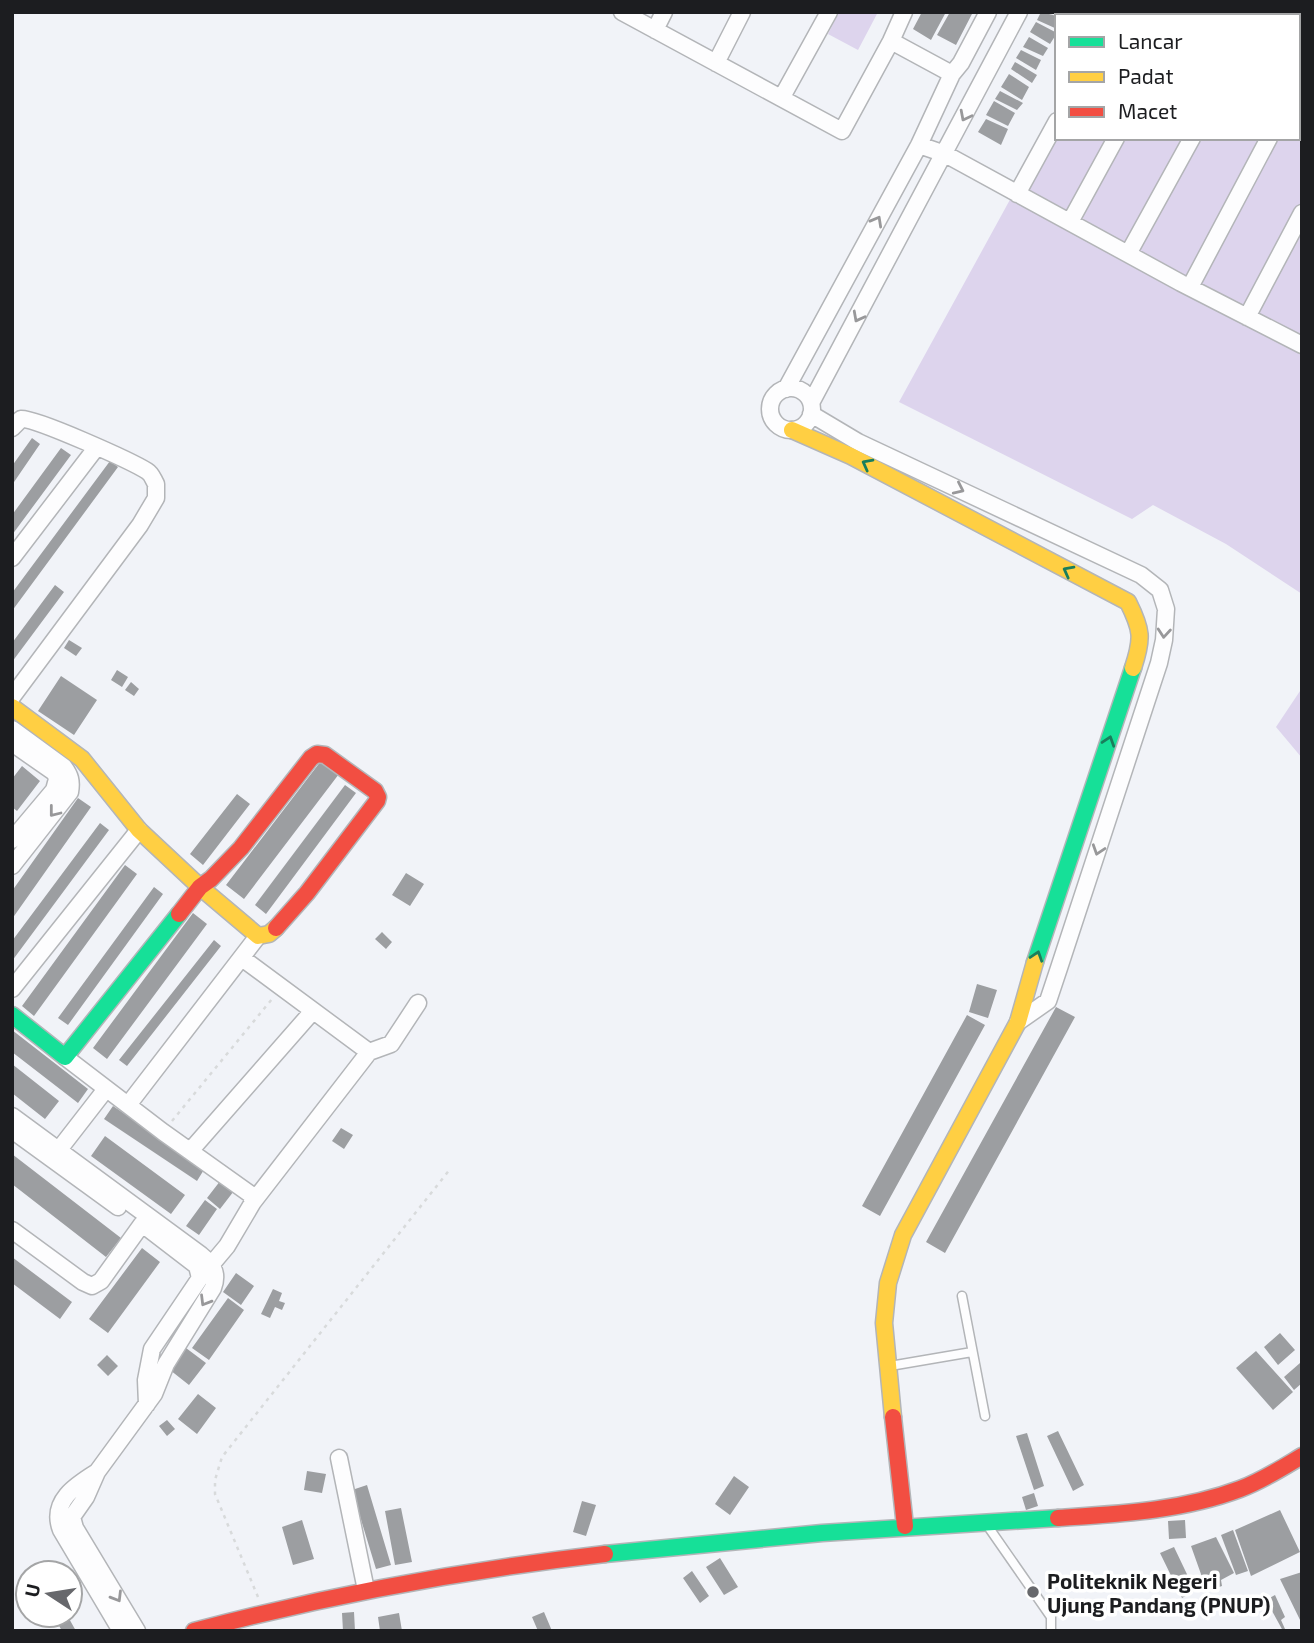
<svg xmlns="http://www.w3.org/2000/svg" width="1314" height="1643" font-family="'Exo 2',sans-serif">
<rect width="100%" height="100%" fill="#f1f3f8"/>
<path fill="#ddd4ed" d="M839,12H878L858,50L828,34Z
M1298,94L1302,96V594L1226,544L1153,505L1132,519L899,402L1057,114V138H1298Z
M1302,688V758L1276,727Z"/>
<path fill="#9c9ea1" d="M922,12H946L931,40L913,29Z
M950,12H973L956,45L937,35Z
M1041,12L1057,16V29L1037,20Z
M1036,22L1057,33L1050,44L1030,32Z
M1029,37L1048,48L1043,56L1023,47Z
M1021,50L1041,60L1036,70L1016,58Z
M1015,62L1037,75L1032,83L1011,69Z
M1009,74L1029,87L1022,100L1001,87Z
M1000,91L1023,103L1017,110L995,99Z
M994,101L1015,113L1008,126L986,115Z
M986,119L1008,129L1001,145L978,132Z
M32,438L40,444L12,485V466Z
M61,448L71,455L12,535V515Z
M110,461L118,467L12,611V593Z
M55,585L64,592L12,662V643Z
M69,640L82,648L76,656L64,648Z
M117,670L128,677L122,687L111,680Z
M61,676L97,700L74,735L38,711Z
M131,682L139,689L134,696L125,690Z
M324,757L342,770L244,899L226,885Z
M22,766L40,781L17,811L12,807V779Z
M345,785L356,793L266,914L255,905Z
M237,794L250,804L203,865L190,854Z
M78,798L91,807L12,919V891Z
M100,823L109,830L12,961V941Z
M125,865L137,874L34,1016L22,1006Z
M406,873L424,884L410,906L392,895Z
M154,887L163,894L68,1025L58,1018Z
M193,913L207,924L107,1059L93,1048Z
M382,932L392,942L386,949L375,939Z
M214,940L221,946L127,1066L119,1060Z
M977,984L997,990L988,1018L969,1012Z
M1056,1007L1075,1017L945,1253L926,1242Z
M967,1015L985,1025L880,1216L862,1206Z
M12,1030L88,1089L78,1103L12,1052Z
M12,1064L59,1101L45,1119L12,1093Z
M113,1106L205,1168L197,1181L104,1119Z
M341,1128L353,1135L344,1149L332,1141Z
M105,1136L185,1195L171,1214L91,1156Z
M12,1154L121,1238L106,1257L12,1184Z
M224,1176L237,1187L220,1209L207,1198Z
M205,1200L217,1209L199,1235L186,1226Z
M142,1248L160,1262L108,1333L89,1319Z
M12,1257L72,1302L60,1319L12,1283Z
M236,1273L254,1286L241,1305L223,1292Z
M273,1289L282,1293L279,1301L285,1303L282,1310L275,1307L270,1318L261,1314Z
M228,1298L244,1310L209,1360L192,1348Z
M1280,1333L1295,1350L1278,1365L1264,1347Z
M186,1348L206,1363L189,1385L170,1370Z
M1256,1351L1293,1392L1273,1410L1236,1368Z
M107,1355L118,1366L108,1376L97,1365Z
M1300,1363L1302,1383L1294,1390L1284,1377Z
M198,1394L216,1408L197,1434L178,1419Z
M167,1420L175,1429L167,1436L159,1426Z
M1058,1431L1084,1485L1073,1491L1047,1436Z
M1027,1433L1044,1486L1034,1490L1016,1436Z
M307,1471L326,1474L322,1493L304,1490Z
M734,1476L749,1487L730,1515L715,1504Z
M367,1485L391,1565L376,1569L352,1490Z
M1034,1493L1038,1506L1026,1510L1022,1497Z
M582,1501L596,1505L586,1536L573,1532Z
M401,1508L412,1562L395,1565L385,1511Z
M1280,1510L1300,1552L1251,1576L1235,1530Z
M302,1520L314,1559L293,1565L282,1527Z
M1185,1520L1186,1538L1169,1539L1168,1521Z
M1233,1530L1248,1571L1236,1575L1221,1535Z
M1216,1537L1234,1573L1221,1580L1222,1586L1207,1591L1191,1546Z
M1174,1547L1195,1591L1182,1598L1160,1553Z
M720,1558L738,1587L724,1595L706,1567Z
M692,1571L709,1596L700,1603L683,1578Z
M1302,1572V1624L1280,1579Z
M1275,1595L1285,1617L1281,1620L1285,1629L1283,1631L1266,1600Z
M354,1612L355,1631H343L342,1613Z
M544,1612L552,1631H538L532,1617Z
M399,1613L402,1631H380L378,1617Z
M53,1615H67L76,1631H62Z"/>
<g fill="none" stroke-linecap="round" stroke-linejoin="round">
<defs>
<path id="lane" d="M962,1296L985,1416
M890,1366L972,1352
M987,1525L1051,1617V1631"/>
<path id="street" d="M622,12L842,131L891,41L904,12
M1171,12L1178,16
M1114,16L1116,12
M1238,16L1239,12
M655,30L664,12
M891,41L952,74
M1298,46L1302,39
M716,63L742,12
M1298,82L1302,84
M782,97L829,12
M919,145L945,154L1181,283L1302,345
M1017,194L1057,121
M1070,222L1116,138
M1128,254L1192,138
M1190,287L1269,138
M1247,317L1302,213
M770 409a21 21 0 1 1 42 0a21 21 0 1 1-42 0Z
M786,389L919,145L952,74L961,63L988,12
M812,401L1019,12
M811,414L858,442L1141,575L1160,590L1166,609L1164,640L1159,663L1059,968L1048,1001L1018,1022
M12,428L21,419C36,418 131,461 147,471C152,474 153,479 156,484V498L140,525L12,697
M12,558L96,448
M12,729L64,767C70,775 72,781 70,792L12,866
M12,743L55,773L57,779L54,790L12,840
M242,958L369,1052L253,1202
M12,989L139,830
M369,1052L391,1044L418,1003
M65,1057L163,1132L250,1194L253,1202L227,1246L206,1271
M128,1105L258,936
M12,1116L201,1255C212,1264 219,1272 213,1288L166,1364L154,1394L97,1472L86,1497L72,1517L75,1528L137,1631
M12,1130L118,1207
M191,1150L312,1012
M54,1156L106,1089
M12,1230L83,1282L92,1286L101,1281L142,1224
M147,1404L146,1380L152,1349L200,1278L197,1266L150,1230
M339,1458L366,1590
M97,1472C76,1485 50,1501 61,1530L121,1631"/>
<path id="fast" d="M1035,962L1133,668
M12,1015L65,1057L179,914
M605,1554L822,1533L1058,1518"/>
<path id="slow" d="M792,430L851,456L1128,602C1142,630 1143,638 1133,668
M12,707L82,759L139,830L200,887L258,936L269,934L276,928
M893,1417L884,1323L888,1283L903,1235L1018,1022L1035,962"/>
<path id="jam" d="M179,914L200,887L211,879L241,848L311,758L317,754L325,755L375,791L378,797L377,801L307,893L276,928
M893,1417L905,1526
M1058,1518C1118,1514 1182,1511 1240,1489C1262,1481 1282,1468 1302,1456
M194,1631C329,1595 466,1570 605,1554"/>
</defs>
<use href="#lane" stroke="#b3b5b8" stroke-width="11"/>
<use href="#street" stroke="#b3b5b8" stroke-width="19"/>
<use href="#fast" stroke="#b3b5b8" stroke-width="19"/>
<use href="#slow" stroke="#b3b5b8" stroke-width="19"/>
<use href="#jam" stroke="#b3b5b8" stroke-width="19"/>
<path stroke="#d8dadb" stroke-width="2.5" stroke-dasharray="3.5 5" stroke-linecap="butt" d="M172,1121L272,999
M258,1597L215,1494V1480L222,1457L451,1168"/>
<use href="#lane" stroke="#fdfdfe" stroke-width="8"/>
<use href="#street" stroke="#fdfdfe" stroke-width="16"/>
<use href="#fast" stroke="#16e098" stroke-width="16"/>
<use href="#slow" stroke="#ffcf43" stroke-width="16"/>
<use href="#jam" stroke="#f24e42" stroke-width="16"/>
</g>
<defs><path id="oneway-chevron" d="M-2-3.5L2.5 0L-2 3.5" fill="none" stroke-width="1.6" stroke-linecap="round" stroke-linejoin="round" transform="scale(1.75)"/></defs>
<g stroke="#98989a">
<use href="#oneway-chevron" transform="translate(965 116) rotate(117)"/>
<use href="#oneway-chevron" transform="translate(877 221) rotate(-61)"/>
<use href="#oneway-chevron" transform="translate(858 317) rotate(118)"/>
<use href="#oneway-chevron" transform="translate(959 489) rotate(25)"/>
<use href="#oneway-chevron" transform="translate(1164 633) rotate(95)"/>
<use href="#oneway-chevron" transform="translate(54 812) rotate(128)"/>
<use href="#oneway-chevron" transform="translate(1098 850) rotate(108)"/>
<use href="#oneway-chevron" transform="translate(205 1301) rotate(121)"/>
<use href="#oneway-chevron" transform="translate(117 1597) rotate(59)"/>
</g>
<g stroke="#197e5c">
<use href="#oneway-chevron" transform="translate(867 464) rotate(-152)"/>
<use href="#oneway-chevron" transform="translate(1068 571) rotate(-152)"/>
<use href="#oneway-chevron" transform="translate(1109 741) rotate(-72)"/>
<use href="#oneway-chevron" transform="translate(1037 956) rotate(-72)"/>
</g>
<circle fill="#67686c" stroke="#fff" stroke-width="2.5" cx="1033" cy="1592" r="7"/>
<g text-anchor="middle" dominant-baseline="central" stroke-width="7" stroke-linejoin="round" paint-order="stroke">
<g font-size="21" font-weight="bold" fill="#1c1d20" stroke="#fff" text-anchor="start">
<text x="1047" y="1580">Politeknik Negeri<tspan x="1047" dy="24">Ujung Pandang (PNUP)</tspan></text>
</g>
</g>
<rect width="1314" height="1643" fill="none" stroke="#1c1d20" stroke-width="28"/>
<rect x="1055" y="14" width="245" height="126" fill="#ffffff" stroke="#a4a5a6" stroke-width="2"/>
<rect x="1069" y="37" width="35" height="10" fill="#16e098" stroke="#a4a5a6" stroke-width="2"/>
<text x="1118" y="49" font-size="21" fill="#1c1d20">Lancar</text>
<rect x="1069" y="72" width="35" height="10" fill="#ffcf43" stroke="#a4a5a6" stroke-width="2"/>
<text x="1118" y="84" font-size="21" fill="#1c1d20">Padat</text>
<rect x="1069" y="107" width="35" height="10" fill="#f24e42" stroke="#a4a5a6" stroke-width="2"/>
<text x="1118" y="119" font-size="21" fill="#1c1d20">Macet</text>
<g transform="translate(49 1594) rotate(282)"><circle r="33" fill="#ffffff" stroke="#a4a5a6" stroke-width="2"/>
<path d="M0-5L12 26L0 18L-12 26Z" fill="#67686c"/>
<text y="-10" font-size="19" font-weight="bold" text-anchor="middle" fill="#1c1d20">U</text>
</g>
</svg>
